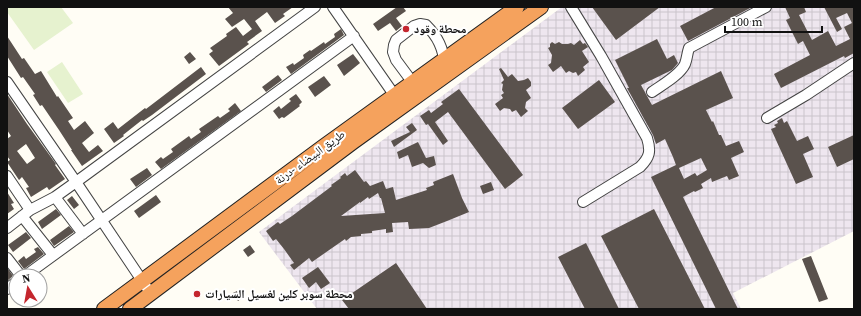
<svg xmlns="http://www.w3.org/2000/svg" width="861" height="316" font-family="'Source Serif 4','Noto Naskh Arabic',serif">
<defs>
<pattern id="industrial-grid" width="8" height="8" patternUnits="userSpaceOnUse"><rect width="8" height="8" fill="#eee6ef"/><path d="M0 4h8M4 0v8" fill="none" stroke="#cbc4cc"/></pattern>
</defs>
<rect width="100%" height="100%" fill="#fffdf5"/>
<path fill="url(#industrial-grid)" d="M562,7H854V231L733,293L741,309H317L259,232Z"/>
<path fill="#e6f2cf" d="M7,7H61L73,23L34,50L7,12Z
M62,62L83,94L68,103L47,72Z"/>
<path fill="#5a524d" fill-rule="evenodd" d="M228,7H293L283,14L285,16L275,23L267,12L255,21L262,31L247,42L249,44L219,66L209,54L213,51L210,48L227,36L226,34L236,27L243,36L252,29L244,19L232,27L225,19L233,13Z
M397,7H403L406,11L396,18L402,26L396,31L390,23L378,31L373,24Z
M592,7H660L616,40Z
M716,7H752L688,41L680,26Z
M785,7H804L806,12L799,15L812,40L828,31L836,46L850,39L844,27L852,23L847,13L836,18L842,29L837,32L824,7H854V53L845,58L844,56L781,88L774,74L810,55L803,41L798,44L786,20L790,18Z
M341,29L344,35L291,74L286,67L293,63L294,65L304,58L303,55L310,50L311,51L324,42L325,44L335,37L334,34Z
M7,36L22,59L24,58L35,74L41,71L57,97L58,96L73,118L68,121L74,130L85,121L94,133L82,143L89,152L98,145L103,151L82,166L71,150H72L59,130L42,105L40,106L33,95L35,94L23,77L21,78L7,56Z
M657,39L667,59L674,55L678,63L672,70L641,85L652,105L721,71L733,98L706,110L712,122L713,121L719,135H721L726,146L739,141L744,152L731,158L739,176L729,180L727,176L712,182L711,178L701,184L703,188L695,192L694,191L683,197L738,309H716L651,177L676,165L673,157L665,139L656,144L653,135L627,88H629L615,60ZM701,158L707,170L697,176L695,173L684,179L679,168Z
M580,40L583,44L585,43L588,47L582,51L589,62L583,67L585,70L578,76L576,72L573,73L569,71L566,73L561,66L553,72L548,65L551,63L552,55L548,48L550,47V44L552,42L555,44L559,42L562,44H568L571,43L574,45Z
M190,52L196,59L189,64L184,57Z
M353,54L360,63L344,76L337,65Z
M201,67L206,74L152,115L143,121L142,120L123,135L124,136L114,143L104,129L113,122L118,129L145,108L146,109Z
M501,68L508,77L512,74L518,81L524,80L528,78L531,82V86L526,90L531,98L526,102L525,108L528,111L521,117L516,110L512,112L510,109L504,108L500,111L495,104L503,98L501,95L504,93L502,90L503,84L501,83L504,80L499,69Z
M278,75L282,80L266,92L262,87Z
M324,76L331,85L315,97L308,87Z
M599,80L615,102L578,129L562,108Z
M459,89L523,175L505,189L448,112L435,122L448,141L443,145L428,124L426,125L420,116L429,110L431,113L443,104L441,102Z
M7,94L27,124L56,164L55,165L65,179L49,190L47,187L31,197L26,188L29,187L22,177L19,180L7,162L10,160L7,156V139L11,136L7,130ZM26,144L35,158L27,164L17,151Z
M296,94L302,102L299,105L300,106L284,118L282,117L279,119L273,111L279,106L281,109L291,101L289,99Z
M235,103L241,111L161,169L155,162L161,157L163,159L173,152L171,149L189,136L191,139L201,132L199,129L218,116L220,118L230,111L228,109Z
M782,118L784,123L787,121L797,141L808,136L814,149L803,154L813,177L796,184L771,129L776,127L774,125L778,123L777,121Z
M412,123L417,130L394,147L391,141L410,132L406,127Z
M854,135V159L837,167L828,147Z
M418,142L426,158L434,156L436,165L429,168L423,163L412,167L408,155L399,159L397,152Z
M147,168L152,175L136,187L130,179Z
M355,170L364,182L366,181L370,186L383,181L386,189L393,187L396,200L427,190L426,188L434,185L433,182L453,174L462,198L469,212L447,221L429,228L409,229L408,222L392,223L393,232L386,233V229L372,231V233L361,234V236L351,237L346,241L345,239L312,262L309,258L294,270L290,265L294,263L284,249L276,239L273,241L266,231L278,222L280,224L292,216L332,186L331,185L341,178L340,177L345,173L347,176ZM378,193L380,198H381L385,213L341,216L360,202V203L368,197L369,199Z
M491,182L494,190L483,194L480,186Z
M7,192L14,203L11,204L14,209L7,214Z
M156,195L161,202L139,218L134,211Z
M72,196L79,205L74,209L67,200Z
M56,209L61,215L42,229L38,222Z
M654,209L705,309H639L601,236Z
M69,226L74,232L54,246L50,240Z
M26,232L31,238L13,252L8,245Z
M586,243L619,309H585L558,257Z
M250,245L255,252L248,257L243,250Z
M38,247L44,254L24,269L18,261L24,256L26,259L36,252L34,249Z
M811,256L828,299L819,302L802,259Z
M396,263L427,309H349L342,300Z
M318,267L330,283L321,289L316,282L309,288L302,278Z
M8,269L13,276L7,281V270Z
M237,291L242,298L238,301L233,293Z"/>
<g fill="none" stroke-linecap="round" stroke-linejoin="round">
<defs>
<path id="minor" d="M333,7L395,96
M571,7L601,56L647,138C651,151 650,157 640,167L583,202
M7,82L76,182L151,294
M416,87L396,60L393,52L394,45L396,40L414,26L420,24L426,25C438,37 443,48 445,65
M652,92C662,85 680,75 685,64C687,59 687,54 689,48L766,7
M767,118L806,95L854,63
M7,176L30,210
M55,197L83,234
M22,216L53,255
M7,228L30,210L55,197L76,182L315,7
M7,258L21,276
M25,276L354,36
M7,289L16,282"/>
<path id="highway" d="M104,309L323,147L517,7
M130,309L353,142L541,7"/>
</defs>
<use href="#minor" stroke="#444" stroke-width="12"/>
<use href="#highway" stroke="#222" stroke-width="16"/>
<use href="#minor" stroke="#fff" stroke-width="10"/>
<use href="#highway" stroke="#f5a25d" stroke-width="14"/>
</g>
<g fill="#c4262e" stroke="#fff" stroke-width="1.5">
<circle cx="406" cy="29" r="4"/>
<circle cx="197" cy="294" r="4"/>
</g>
<g text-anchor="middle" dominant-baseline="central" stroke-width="4" stroke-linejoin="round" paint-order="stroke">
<g font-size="12" font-weight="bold" fill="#111" stroke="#fff" text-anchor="start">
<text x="414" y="29">محطة وقود</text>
<text x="205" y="294">محطة سوبر كلين لغسيل السيارات</text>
</g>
<g font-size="12" fill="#111" stroke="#fff">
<text transform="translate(310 157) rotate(-36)">طريق البيضاء -درنة</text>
</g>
</g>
<rect width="861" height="316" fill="none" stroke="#111111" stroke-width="16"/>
<g transform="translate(28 288) rotate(349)"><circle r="19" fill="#ffffff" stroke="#a0a0a0"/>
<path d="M0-3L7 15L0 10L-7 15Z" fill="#c4262e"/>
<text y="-6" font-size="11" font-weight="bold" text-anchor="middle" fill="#111111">N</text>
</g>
<path d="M725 26v6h97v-6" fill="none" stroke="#111111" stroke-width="2"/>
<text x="731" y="26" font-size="12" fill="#111111" stroke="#ffffff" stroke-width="3" paint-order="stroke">100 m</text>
</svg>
